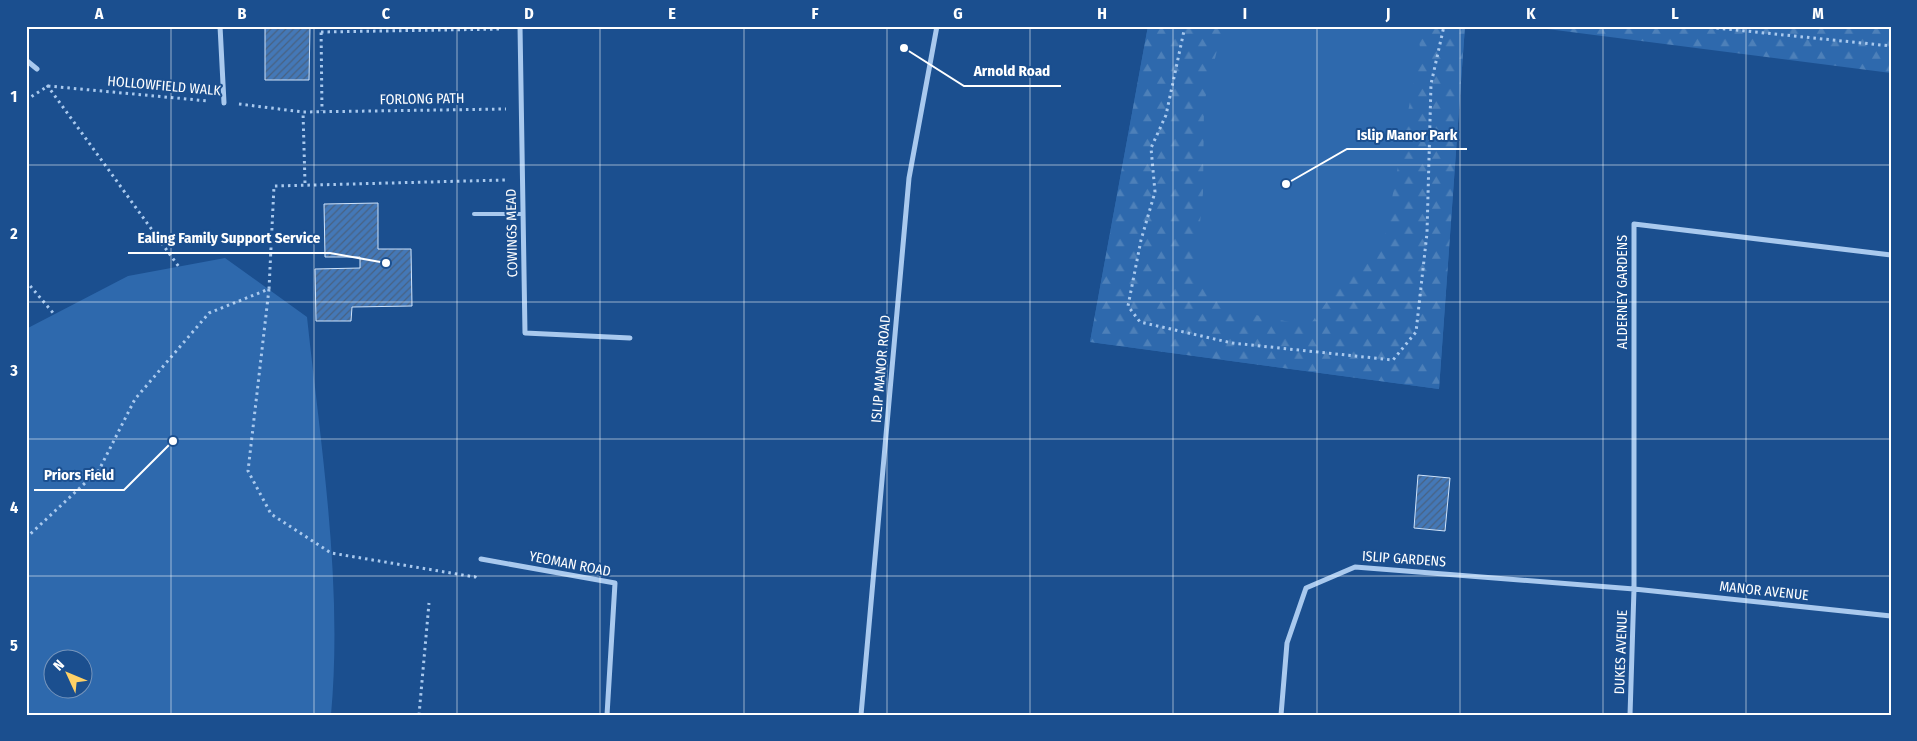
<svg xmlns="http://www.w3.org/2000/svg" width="1917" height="741" font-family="'Fira Sans Condensed',sans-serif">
<defs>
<pattern id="forest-firs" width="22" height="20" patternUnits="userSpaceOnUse" patternTransform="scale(1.25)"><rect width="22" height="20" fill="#2e69ad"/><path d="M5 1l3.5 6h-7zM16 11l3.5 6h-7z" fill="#4d80b9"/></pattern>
<pattern id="building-hatch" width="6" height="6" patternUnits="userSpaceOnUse" patternTransform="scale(1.25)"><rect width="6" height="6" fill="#4478b7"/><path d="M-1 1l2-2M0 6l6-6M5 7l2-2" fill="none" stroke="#486282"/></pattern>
</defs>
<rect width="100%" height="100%" fill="#1b4f8f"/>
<path fill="#2e69ad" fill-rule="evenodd" d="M1148,26H1465L1439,389L1090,342Z
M225,258L307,317C321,448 343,583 331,715H26V329L128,276ZM52,658H82V688H52Z"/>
<path fill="url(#forest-firs)" d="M1148,26H1223L1204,103L1203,193L1195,272L1222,308L1309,326L1339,285L1384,242L1420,47L1416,26H1465L1439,389L1090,342Z
M1524,26H1891V73Z"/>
<path fill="url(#building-hatch)" stroke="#cfe3fa" d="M265,26H310L309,80H265Z
M378,203V249H411L412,306L352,307L351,321H316L315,269L360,268V257H325L324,204Z
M1418,475L1450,478L1445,531L1414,528Z"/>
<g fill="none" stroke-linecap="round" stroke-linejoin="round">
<path stroke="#a9c9ee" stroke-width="3" stroke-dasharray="2.5 4" stroke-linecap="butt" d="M321,26L322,111
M1185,26L1166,115L1151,148L1155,192L1141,240L1128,306L1140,322L1232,343L1393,360L1416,332L1427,233L1431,84L1444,26
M1697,26L1891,46
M321,32L503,29
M47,85L179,267
M26,100L48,86L208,101
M239,104L303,112
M305,183L303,112L506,109
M26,281L54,314
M269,289L248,471L271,514L331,553L475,577L476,575
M26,538L99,470L135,399L209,313L269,289L274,186L506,180
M419,715L429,603"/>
<path stroke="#a9c9ee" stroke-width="4" d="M474,214H523"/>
<path stroke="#a9c9ee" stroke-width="5" d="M220,26L224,103
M520,26L525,333L630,338
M26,60L37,69
M481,559L615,583L607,715
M861,715L909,178L937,26
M1281,715L1287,643L1306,588L1355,567L1634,589L1891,616
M1630,715L1634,589V224L1891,255"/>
</g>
<path fill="none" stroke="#fff" stroke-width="1" stroke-opacity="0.55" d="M171,26V715M314,26V715M457,26V715M600,26V715M744,26V715M887,26V715M1030,26V715M1173,26V715M1317,26V715M1460,26V715M1603,26V715M1746,26V715M26,165H1891M26,302H1891M26,439H1891M26,576H1891"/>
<g text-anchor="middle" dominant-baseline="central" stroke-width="4" stroke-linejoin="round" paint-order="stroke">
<g font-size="14" fill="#fff" stroke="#1b4f8f">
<text transform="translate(164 86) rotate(5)">HOLLOWFIELD WALK</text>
<text transform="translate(422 99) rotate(-1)">FORLONG PATH</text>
<text transform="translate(512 233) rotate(-91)">COWINGS MEAD</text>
<text transform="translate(1622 292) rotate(-90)">ALDERNEY GARDENS</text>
<text transform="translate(881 369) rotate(-85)">ISLIP MANOR ROAD</text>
<text transform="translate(1404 559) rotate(4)">ISLIP GARDENS</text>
<text transform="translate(570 564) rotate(11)">YEOMAN ROAD</text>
<text transform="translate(1764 591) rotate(6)">MANOR AVENUE</text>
<text transform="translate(1621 652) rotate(-88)">DUKES AVENUE</text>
</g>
</g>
<path fill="none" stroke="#fff" stroke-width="2" d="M904 48L964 86H1061M1286 184L1347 149H1467M386 263L330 253H128M173 441L124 490H34"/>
<g fill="#fff" stroke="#1b4f8f" stroke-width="2">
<circle cx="904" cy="48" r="5"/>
<circle cx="1286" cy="184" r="5"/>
<circle cx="386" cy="263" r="5"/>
<circle cx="173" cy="441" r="5"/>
</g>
<g font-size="15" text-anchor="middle" font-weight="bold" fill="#fff" stroke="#1b4f8f" stroke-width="4" stroke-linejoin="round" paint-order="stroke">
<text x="1012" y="76">Arnold Road</text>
<text x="1407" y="140">Islip Manor Park</text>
<text x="229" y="243">Ealing Family Support Service</text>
<text x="79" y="480">Priors Field</text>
</g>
<rect width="1917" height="741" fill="none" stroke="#1b4f8f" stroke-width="55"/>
<g transform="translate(68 674) rotate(314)"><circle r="24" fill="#1b4f8f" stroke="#7695bc"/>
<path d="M0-4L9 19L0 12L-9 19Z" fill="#ffd166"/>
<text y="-8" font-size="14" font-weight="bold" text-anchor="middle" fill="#ffffff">N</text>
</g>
<rect x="28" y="28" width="1862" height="686" fill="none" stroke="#fff" stroke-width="2"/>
<g font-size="16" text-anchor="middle" font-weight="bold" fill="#fff">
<text x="99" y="19">A</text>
<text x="242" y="19">B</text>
<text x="386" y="19">C</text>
<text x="529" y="19">D</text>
<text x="672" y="19">E</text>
<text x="815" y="19">F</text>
<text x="958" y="19">G</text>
<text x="1102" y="19">H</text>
<text x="1245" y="19">I</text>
<text x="1388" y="19">J</text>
<text x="1531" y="19">K</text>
<text x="1675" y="19">L</text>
<text x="1818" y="19">M</text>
<text x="14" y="102">1</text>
<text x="14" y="239">2</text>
<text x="14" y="376">3</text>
<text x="14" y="513">4</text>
<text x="14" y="651">5</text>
</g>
</svg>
